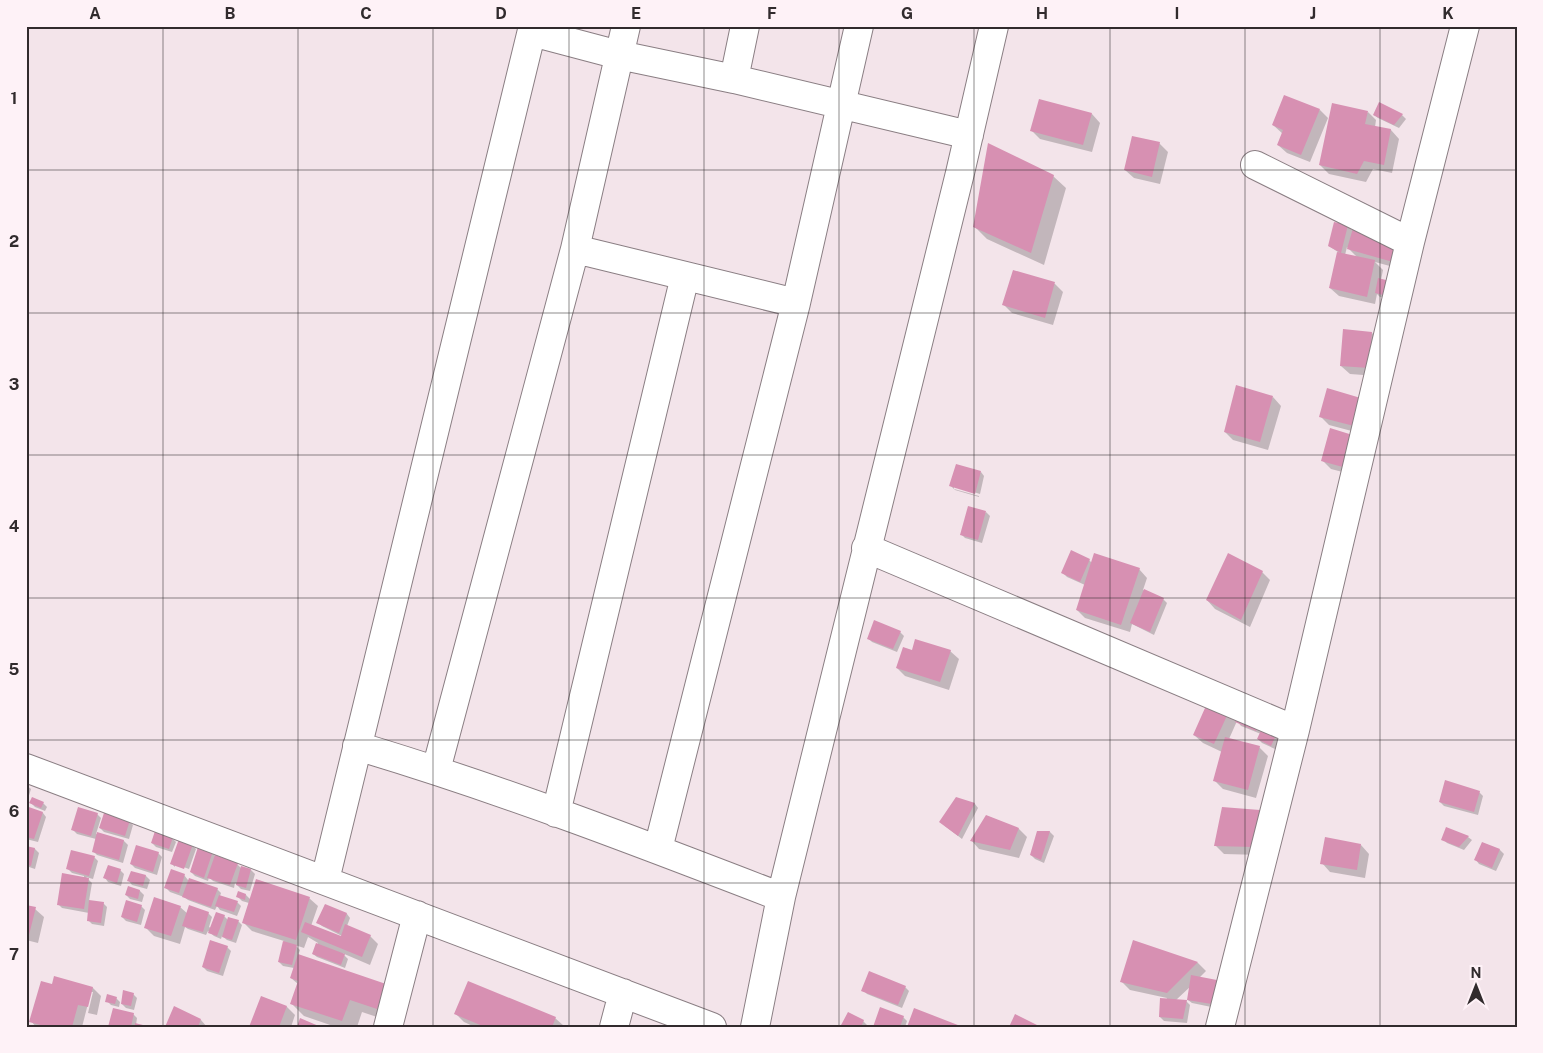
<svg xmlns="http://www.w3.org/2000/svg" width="1543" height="1053" font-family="'Public Sans',sans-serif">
<rect width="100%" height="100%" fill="#f3e4ea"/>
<path fill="#0003" fill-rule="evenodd" d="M1379,104L1402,115L1406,119L1399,128L1378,118L1374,115Z
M1320,110L1328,118L1310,162L1287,153L1278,145L1283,134L1273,125Z
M1368,112L1376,120L1375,127L1391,130L1399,139L1392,173L1373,169L1366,182L1329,174L1320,165Z
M1092,114L1100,123L1092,152L1040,139L1032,131Z
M1159,143L1168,152L1160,184L1134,178L1125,170Z
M1053,176L1066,188L1044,265L987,239L974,226Z
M1347,226L1401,269L1375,262L1383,270L1381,280L1391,299L1380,297L1377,294L1375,304L1339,296L1330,288L1338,252L1329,246ZM1347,247L1358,258L1345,255Z
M1014,271L1055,284L1063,292L1053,325L1012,313L1004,305Z
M1372,333L1380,341L1377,376L1350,374L1341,366Z
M1273,397L1281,406L1268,450L1233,440L1225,432Z
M1364,400L1363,434L1329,425L1321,417Z
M1331,430L1358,476L1331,469L1323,461Z
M981,472L984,476L980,494L954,486V489L951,486Z
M954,489L979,496V497L955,490Z
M986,512L990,516L982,543L965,538L961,534Z
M1089,560L1092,563L1139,569L1147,578L1143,590L1163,599L1167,603L1154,635L1132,624L1130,632L1085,618L1077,610L1085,585L1067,577L1063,573Z
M1262,572L1270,580L1250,627L1215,609L1207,600Z
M900,632L904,636L897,652L872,642L868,638Z
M912,651H950L959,659L949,690L905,676L897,668Z
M1209,701L1281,738L1275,749L1262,743L1258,739L1261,734L1241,726L1237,721L1229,739L1259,747L1268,756L1256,798L1223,789L1214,780L1222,752L1203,743L1194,735Z
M26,785L31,789L27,802H26Z
M1479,792L1483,796L1478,815L1444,806L1440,802Z
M956,798L975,804L978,808L962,839L945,826Z
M31,803H43L47,807L45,811L35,807Z
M26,808L43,813L46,817L38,842L26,839Z
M1223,808L1260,811L1268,819L1261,855L1224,854L1216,846Z
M97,814L101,818L96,834L124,841L128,845L123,863L97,855L93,851L96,839L77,834L73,830Z
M987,816L1019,829L1027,837L1019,858L979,849L971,840Z
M129,822L133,825L129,839L104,832L100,828Z
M1038,832H1050L1054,836L1044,863L1035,859L1031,855Z
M1468,837L1472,840L1464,850L1447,843L1443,839Z
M172,838L176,842L172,852L156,847L152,843Z
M1483,843L1500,850L1504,854L1496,871L1479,864L1476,860Z
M192,845L196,849L189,869L175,864V867L172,864Z
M1361,845L1369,854L1365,878L1330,872L1322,863Z
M26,847L35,849L39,853L35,869L26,866Z
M212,852L216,857L237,864L242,869V868L251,870L255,874L250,891L241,889L235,883L234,888L213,881L209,877L208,881L195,876L191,872Z
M158,853L162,857L157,875L135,868L131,864Z
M94,857L98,861L93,879L86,877L92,883L89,901L103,903L107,907L104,926L92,924L88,920L89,913L62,908L58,904L84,878V876L72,873L68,869Z
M120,870L124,874L121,886L108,882L105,878Z
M132,872L146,876L150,880L147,889L132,885L129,881Z
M184,875L188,880L217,889L221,893L220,896L237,902L241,906L237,916L220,910L217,906L215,910L188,900L184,897L170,892L166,888Z
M128,888L140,891L144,895L142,902L130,899L126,895Z
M246,895L251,900L309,898L318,906L311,926L342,938V936L322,926L318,922L325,905L347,914L350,918L347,926L370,936L378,944L370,965L342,953L348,959L345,968L317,957L313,954L318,943L308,937L304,948L295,945L300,950L298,956L385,985L389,1021L362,1012L357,1027H336L304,1016L291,1003L298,984L291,978L294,968L283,966L279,962L284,941L252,931L243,922L249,903L242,901L238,897Z
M26,906L35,909L44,917L38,943L26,940Z
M141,906L145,910L141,925L126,921L122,917Z
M180,907L188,914L208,913L212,917L209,927L211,928L224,916L228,920L238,921L242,925L236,943L227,940L222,936L221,939L214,936L208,931L206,935L188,929L185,927L180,944L154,936L146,928Z
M1134,942L1198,963L1206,971L1199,978L1221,1009L1192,1003L1188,1000L1191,986L1176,1000L1186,1001L1190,1005L1187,1023L1164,1021L1160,1017L1167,998L1130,990L1121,981Z
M227,947L231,951L223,976L207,971L203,967Z
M55,978L93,988L101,996L97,1015L88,1013L93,992H91L82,1027H36L31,1021L53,985Z
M905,987L909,991L902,1008L867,994L863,990Z
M133,994L137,998L134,1010L126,1008L120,1002L119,1007L111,1005L107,1001L116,998L122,1004Z
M262,997L287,1007L295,1015L291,1027H251Z
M133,1014L137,1018L136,1025L144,1027H109Z
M456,1014L555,1018L564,1026L475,1027L464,1022Z
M903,1017L907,1021L905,1027H874Z
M201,1020L207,1027H166Z
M863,1021L867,1025L866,1027H842Z"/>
<path fill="#d790b2" d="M1284,95L1320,109L1301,155L1277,145L1283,130L1272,125Z
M1039,99L1092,113L1083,145L1030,131Z
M1379,102L1403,114L1394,125L1373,115Z
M1332,103L1368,111L1365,124L1391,129L1384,165L1364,161L1357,174L1319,165Z
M1132,136L1160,142L1152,177L1124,170Z
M988,143L1054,175L1031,253L973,227Z
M1334,222L1348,225L1341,253L1328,246Z
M1353,228L1399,241L1393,262L1347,249Z
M1337,252L1375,260L1367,297L1329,288Z
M1013,270L1055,282L1045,318L1002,305Z
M1378,278L1390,281L1387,296L1375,293Z
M1343,329L1372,332L1369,368L1340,366Z
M1236,385L1273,396L1260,442L1224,432Z
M1327,388L1364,399L1354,426L1319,417Z
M1330,428L1359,437L1350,469L1321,461Z
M956,464L981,471L975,494L949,486Z
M968,506L986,511L978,540L960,535Z
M1071,550L1090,559L1080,582L1061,573Z
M1094,553L1140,568L1121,625L1076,610Z
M1228,553L1263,571L1241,620L1206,600Z
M1144,589L1164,598L1150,632L1130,623Z
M874,620L901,631L893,649L867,639Z
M915,639L951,650L940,682L896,668L903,647L912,650Z
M1209,699L1230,709L1214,744L1193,735Z
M1241,710L1261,718L1256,731L1235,722Z
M1263,726L1277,733L1271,746L1257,739Z
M1225,737L1260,746L1248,790L1213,781Z
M1445,780L1480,791L1474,812L1439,802Z
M32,797L44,802L41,808L29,803Z
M956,797L975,803L958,836L939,822Z
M26,806L43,812L34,839L26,837Z
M78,807L98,813L91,836L71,830Z
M1222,807L1260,810L1253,847L1214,846Z
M104,813L130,820L125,836L99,828Z
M986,815L1019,828L1010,850L970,841Z
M1446,827L1469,836L1459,847L1441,840Z
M155,831L173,837L169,849L151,843Z
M1037,831H1050L1041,860L1030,855Z
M97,832L124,840L119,860L92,852Z
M1325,837L1361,844L1357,870L1320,864Z
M179,839L193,844L184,869L170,864Z
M1482,842L1500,849L1492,868L1474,860Z
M136,845L159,852L153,872L130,864Z
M26,846L35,848L31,866L26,864Z
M198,847L213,851L204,878L190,872Z
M71,850L95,856L89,876L66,869Z
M215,855L238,863L230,885L207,878Z
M108,865L121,869L117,883L103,878Z
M241,866L251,869L246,888L236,885Z
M171,869L185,874L179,893L164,888Z
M131,871L146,875L143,886L127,881Z
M62,873L89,878L84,909L57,905Z
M189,878L218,888L211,907L182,897Z
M256,879L310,897L296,940L242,923Z
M128,886L140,890L138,899L125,895Z
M238,891L246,894L245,900L236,897Z
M219,895L238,901L234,912L215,906Z
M154,897L181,906L171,936L144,928Z
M89,900L104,902L101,923L87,921Z
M126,900L142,905L137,922L121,917Z
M325,904L347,913L339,933L316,923Z
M26,905L36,907L29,935L26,934Z
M189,905L209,912L203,932L182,926Z
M216,912L225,915L217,936L208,933Z
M228,917L239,920L232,940L222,937Z
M305,922L341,936L345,924L371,935L362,957L301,932Z
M210,940L228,946L219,973L202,967Z
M1133,940L1198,962L1167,993L1120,982Z
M283,941L297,945L292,965L278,962Z
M316,943L345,954L341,965L312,954Z
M298,954L386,984L377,1009L350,1000L342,1021L290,1004L298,981L290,978Z
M869,971L906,986L898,1005L861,991Z
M1191,975L1222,981L1218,1005L1187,1000Z
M54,976L93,987L88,1007L78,1005L72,1027H48L29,1022L41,981L52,984Z
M468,981L556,1017L552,1027H485L454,1014Z
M123,990L134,993L131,1006L121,1004Z
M107,994L117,997L115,1004L105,1002Z
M261,996L287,1006L279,1027H249Z
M1160,998L1187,1000L1183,1019L1159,1017Z
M174,1006L201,1019L198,1027H165Z
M880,1007L904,1016L900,1027H873Z
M113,1008L134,1013L131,1027H108Z
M914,1008L963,1027H907Z
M848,1012L864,1020L861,1027H840Z
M1015,1014L1041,1027H1009Z
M300,1018L321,1027H297Z
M135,1023L147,1026V1027H135Z"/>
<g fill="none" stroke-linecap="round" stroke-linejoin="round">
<defs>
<path id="minor" d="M532,32L619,55L734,79L969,135
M734,79L745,26
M1255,165L1410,242
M575,249L796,303
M866,548L1295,730
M357,746C501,789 641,843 781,897
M26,768L712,1027
M436,770L575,249L626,26
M556,813L685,276
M658,849L796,303L859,26
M325,880L533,26
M388,1027L417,915
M614,1027L623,993
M755,1027L781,897L960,173L994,26
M1220,1027L1295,730L1410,242L1465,26"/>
</defs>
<use href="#minor" stroke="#8a7e83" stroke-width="30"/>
<use href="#minor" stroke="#fff" stroke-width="28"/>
</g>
<path fill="none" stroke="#312b2d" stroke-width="1" stroke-opacity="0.55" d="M163,26V1027M298,26V1027M433,26V1027M569,26V1027M704,26V1027M839,26V1027M974,26V1027M1110,26V1027M1245,26V1027M1380,26V1027M26,170H1517M26,313H1517M26,455H1517M26,598H1517M26,740H1517M26,883H1517"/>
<rect width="1543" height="1053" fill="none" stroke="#fef2f7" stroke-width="55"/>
<g transform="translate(1476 986)" stroke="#fef2f7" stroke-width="4" paint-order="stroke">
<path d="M0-4L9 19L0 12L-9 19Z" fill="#312b2d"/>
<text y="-8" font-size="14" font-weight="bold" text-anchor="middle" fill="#312b2d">N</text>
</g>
<rect x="28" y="28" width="1488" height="998" fill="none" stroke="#312b2d" stroke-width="2"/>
<g font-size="16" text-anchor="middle" font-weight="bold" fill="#312b2d">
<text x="95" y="19">A</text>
<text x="230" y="19">B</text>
<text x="366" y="19">C</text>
<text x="501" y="19">D</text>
<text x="636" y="19">E</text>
<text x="772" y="19">F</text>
<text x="907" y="19">G</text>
<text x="1042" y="19">H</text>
<text x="1177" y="19">I</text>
<text x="1313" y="19">J</text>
<text x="1448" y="19">K</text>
<text x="14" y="104">1</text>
<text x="14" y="247">2</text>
<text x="14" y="390">3</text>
<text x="14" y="532">4</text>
<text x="14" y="675">5</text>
<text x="14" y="817">6</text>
<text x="14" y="960">7</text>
</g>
</svg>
